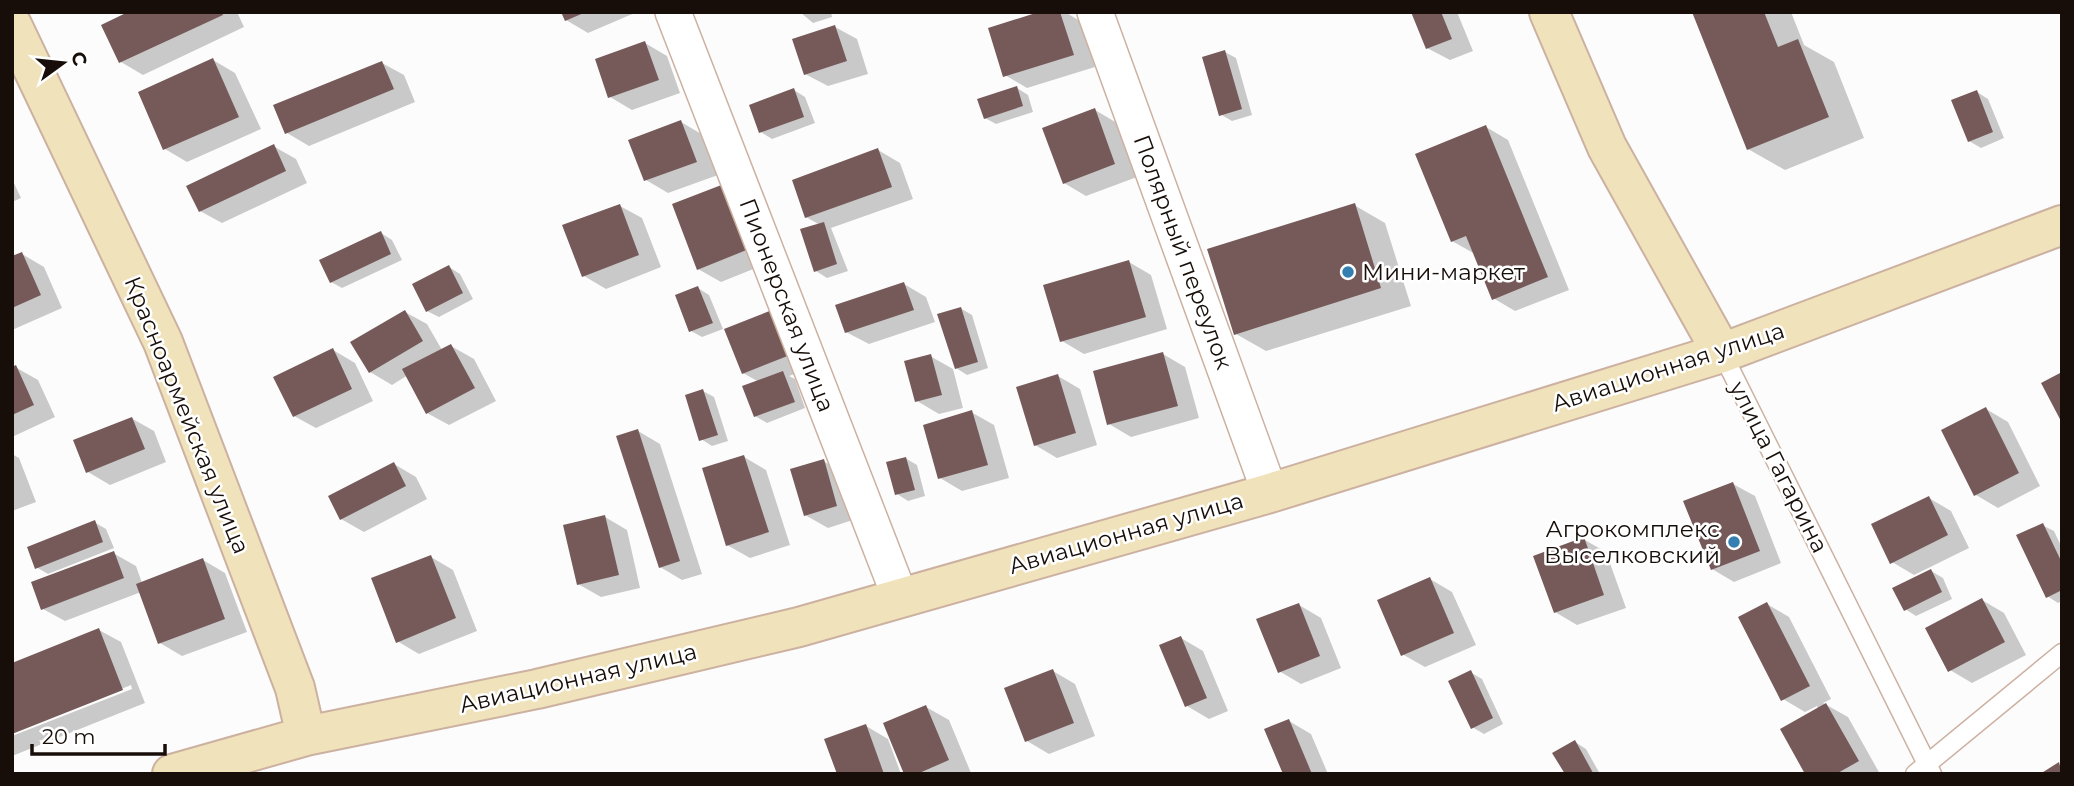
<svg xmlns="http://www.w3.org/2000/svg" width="2074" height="786" font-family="Montserrat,sans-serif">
<rect width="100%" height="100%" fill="#fcfcfc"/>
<path fill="#0003" d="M132,12H237L244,27L143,75L121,62Z
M563,12H637L588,33L566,20Z
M800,12H831L832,17L813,23Z
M1045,12H1065L1080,21L1095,67L1027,88L1005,75Z
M1413,12H1457L1473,51L1450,60L1427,48Z
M1694,12H1791L1804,45L1834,62L1864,138L1785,170L1748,149Z
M835,27L857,39L868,74L828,86L805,74Z
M645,43L667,56L680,93L632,110L610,97Z
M1225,52L1236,58L1252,115L1232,121L1220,114Z
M213,60L235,73L261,129L187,162L165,149Z
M382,63L404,75L415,102L309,146L287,133Z
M1017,88L1028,95L1033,112L996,124L985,118Z
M794,90L805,97L815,123L772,139L761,132Z
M1977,92L1988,99L2004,138L1981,148L1969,141Z
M1095,110L1117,123L1137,177L1086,196L1064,183Z
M681,122L703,135L718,175L668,193L646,180Z
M1486,127L1508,140L1569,290L1515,311L1493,298L1475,254L1452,241Z
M273,146L296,159L307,183L222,223L200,211Z
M878,150L900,163L913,199L831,228L848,271L827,278L816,271L820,225L806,217Z
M12,179L21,198L12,202Z
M674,205L771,262L721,282L698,269Z
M1354,205L1385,223L1411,306L1266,351L1236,334Z
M620,206L642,218L661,267L606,289L584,276Z
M381,233L392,240L402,260L342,288L331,282Z
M22,254L44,267L62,308L12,330V258Z
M1129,262L1151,275L1167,329L1084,354L1062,341Z
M449,267L460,274L473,299L439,317L427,311Z
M904,284L926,297L935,322L869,344L846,332Z
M698,288L709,295L723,329L702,337L691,331Z
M960,308L972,315L988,368L967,375L956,368Z
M405,312L427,324L442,350L451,346L474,359L496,401L449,425L427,413L408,375L392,385L370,372Z
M772,312L811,368L789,376L795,379L805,408L767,423L755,416L759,382L743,373Z
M333,350L355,363L373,401L316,428L294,416Z
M1163,354L1185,367L1199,418L1131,437L1109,424Z
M930,356L953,369L963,408L939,414L917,401Z
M15,367L38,380L55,417L12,437V368Z
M1058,376L1080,389L1097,445L1057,458L1035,445Z
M703,391L714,397L728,441L712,446L701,439Z
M1986,409L2008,422L2040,486L1998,508L1976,495Z
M971,412L994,425L1009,478L962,491L940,478Z
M131,418L154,431L166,462L110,485L88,472Z
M638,431L660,444L702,574L682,580L660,567Z
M12,454L19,458L36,502L12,511Z
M744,457L766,470L790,545L750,558L727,545Z
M905,458L917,465L925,496L908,501L897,494Z
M823,461L846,473L859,518L828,528L805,515Z
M394,464L416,477L427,499L364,532L341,519Z
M1733,484L1755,496L1781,563L1734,582L1712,569Z
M1929,498L1951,511L1969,548L1914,575L1892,562Z
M605,517L627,530L640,588L601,597L578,584Z
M94,522L106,529L114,548L48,574L36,567Z
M2042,525L2054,531L2062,548V601L2058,603L2047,596Z
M1583,539L1606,552L1626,608L1577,625L1555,612Z
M113,553L136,566L142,583L203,560L225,573L247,632L182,656L160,643L141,592L65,621L43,609Z
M431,557L453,570L477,631L419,654L397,641Z
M1931,571L1943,578L1952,599L1916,616L1905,609Z
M1430,579L1452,592L1476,645L1425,667L1402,654Z
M1982,600L2004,613L2026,655L1972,683L1950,670Z
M1767,604L1789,617L1831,699L1823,703L1848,717L1880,774H1807L1818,709L1817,706L1805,712L1783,699Z
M1299,605L1321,618L1341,668L1301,684L1279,671Z
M99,630L121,642L145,703L12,756V736L132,689L131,685L12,733Z
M1181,638L1203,651L1228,711L1209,719L1187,706Z
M1053,671L1075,684L1095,736L1049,754L1027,741Z
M1470,672L1482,679L1503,724L1484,734L1472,727Z
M926,707L949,720L971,773L906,774Z
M1289,721L1311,734L1328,774H1284Z
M866,726L888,739L901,774H839Z
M1575,742L1586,749L1600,774H1567Z"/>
<path fill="#765959" d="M128,12H222L223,15L119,63L101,25Z
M561,12H586L565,21Z
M1039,12H1060L1074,55L1003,77L988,28Z
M1411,12H1441L1452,39L1426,49Z
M1692,12H1764L1778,47L1798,39L1829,117L1747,150Z
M835,25L847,61L804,75L792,39Z
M645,41L659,80L608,98L595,59Z
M1225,50L1242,109L1219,116L1202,57Z
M213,58L239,117L163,150L138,92Z
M382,61L394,89L285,134L273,105Z
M1017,86L1023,106L984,119L977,99Z
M794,88L804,117L759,133L749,105Z
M1977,90L1993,132L1968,142L1951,100Z
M1095,108L1115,164L1063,184L1042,128Z
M681,120L697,162L644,181L628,140Z
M1486,125L1548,277L1492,300L1466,236L1451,242L1415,154Z
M274,144L286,171L199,212L186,186Z
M878,148L892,187L805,218L792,180Z
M724,184L749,249L697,270L672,204Z
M1355,203L1381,288L1234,335L1207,249Z
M620,204L639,255L582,277L562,225Z
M824,222L837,264L814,272L800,229Z
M381,231L391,254L330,283L319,260Z
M22,252L41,295L12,308V256Z
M1129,260L1146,317L1060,342L1043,285Z
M449,265L463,293L426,312L412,284Z
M904,282L914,310L845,333L835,305Z
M698,286L713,323L689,332L675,295Z
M961,307L978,362L955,369L937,314Z
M405,310L423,341L369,373L350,342Z
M772,310L790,355L742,374L724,329Z
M451,344L475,388L426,414L402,369Z
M333,348L352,389L293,417L273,377Z
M1163,352L1178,406L1107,425L1093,371Z
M931,354L942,395L915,402L904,361Z
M16,365L34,405L12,415V367Z
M783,371L795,402L754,417L742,386Z
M2062,372V423L2041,383Z
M1058,374L1076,433L1034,446L1016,387Z
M703,389L718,435L699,441L685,395Z
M1986,407L2019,473L1974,496L1941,430Z
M972,410L988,465L938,479L923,425Z
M132,417L145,449L86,473L73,440Z
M638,429L680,561L659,568L616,436Z
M744,455L769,532L726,546L702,468Z
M906,457L915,490L895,495L886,462Z
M824,459L837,506L804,516L790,469Z
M394,462L406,486L340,520L328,496Z
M1733,482L1760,551L1711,570L1683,501Z
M1929,496L1948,535L1890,564L1871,524Z
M605,515L619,575L577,585L563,525Z
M95,520L103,542L35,569L27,547Z
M2043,523L2062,563V590L2046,598L2016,535Z
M1584,537L1604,595L1554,613L1533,556Z
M114,551L124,578L41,610L31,582Z
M431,555L456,618L396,643L371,578Z
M203,558L225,619L158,644L136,584Z
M1931,569L1942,592L1904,611L1892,588Z
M1430,577L1454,633L1401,656L1377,600Z
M1982,598L2005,642L1948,672L1925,628Z
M1767,602L1810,686L1781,701L1738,617Z
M1299,603L1320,656L1278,673L1256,619Z
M99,628L123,690L12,734V663Z
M1181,636L1207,698L1185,707L1159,645Z
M1053,669L1074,723L1025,742L1004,688Z
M1471,670L1493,718L1471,729L1448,681Z
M1826,703L1859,761L1836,774H1805L1780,729Z
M926,705L949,760L917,774H904L883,723Z
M1289,719L1312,774H1283L1264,729Z
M866,724L884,774H837L824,739Z
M1575,740L1593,773L1591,774H1565L1552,753Z
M2059,762L2062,774H2040Z"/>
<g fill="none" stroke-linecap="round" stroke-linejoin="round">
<defs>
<path id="lane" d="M1722,353L1932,774
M1915,774L2062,653"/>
<path id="street" d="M673,12L900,597
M1095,12L1270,493"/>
<path id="secondary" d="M1549,12L1607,147L1722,353
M12,25L163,342L295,688L306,736
M172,774L306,736L537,689L799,627L1270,493L1722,353L2062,225"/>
</defs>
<use href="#lane" stroke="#ccb1a1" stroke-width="21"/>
<use href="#street" stroke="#ccb1a1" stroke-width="38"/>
<use href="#secondary" stroke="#ccb1a1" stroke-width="42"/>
<use href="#lane" stroke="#fff" stroke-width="18"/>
<use href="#street" stroke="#fff" stroke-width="35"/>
<use href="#secondary" stroke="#f0e2ba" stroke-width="38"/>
</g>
<g fill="#357eb2" stroke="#fff" stroke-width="2.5">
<circle cx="1348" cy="272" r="7"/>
<circle cx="1734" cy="542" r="7"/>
</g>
<g text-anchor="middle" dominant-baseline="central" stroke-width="5" stroke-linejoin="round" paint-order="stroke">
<g font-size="23" fill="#170e09" stroke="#fff">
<text transform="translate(1183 252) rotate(70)">Полярный переулок</text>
<text transform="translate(787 305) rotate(69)">Пионерская улица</text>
<text transform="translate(1668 367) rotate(-18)">Авиационная улица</text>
<text transform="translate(187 415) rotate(68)">Красноармейская улица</text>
<text transform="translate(1779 467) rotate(63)">улица Гагарина</text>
<text transform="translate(1126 533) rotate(-16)">Авиационная улица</text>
<text transform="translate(578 678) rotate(-13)">Авиационная улица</text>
</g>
<g font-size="23" fill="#170e09" stroke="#fff" text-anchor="start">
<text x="1362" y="272">Мини-маркет</text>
<text x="1720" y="529" text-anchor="end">Агрокомплекс<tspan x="1720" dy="26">Выселковский</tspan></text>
</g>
</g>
<rect width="2074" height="786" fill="none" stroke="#170e09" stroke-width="28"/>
<g transform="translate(63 63) rotate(75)" stroke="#ffffff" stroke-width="5" paint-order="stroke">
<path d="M0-5L12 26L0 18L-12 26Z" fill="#170e09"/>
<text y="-10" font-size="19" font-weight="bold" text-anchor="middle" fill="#170e09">С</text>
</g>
<path d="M32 744v10h133v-10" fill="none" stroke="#170e09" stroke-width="3.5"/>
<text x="42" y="744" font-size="21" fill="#170e09" stroke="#ffffff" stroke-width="5" paint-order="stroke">20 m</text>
</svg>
